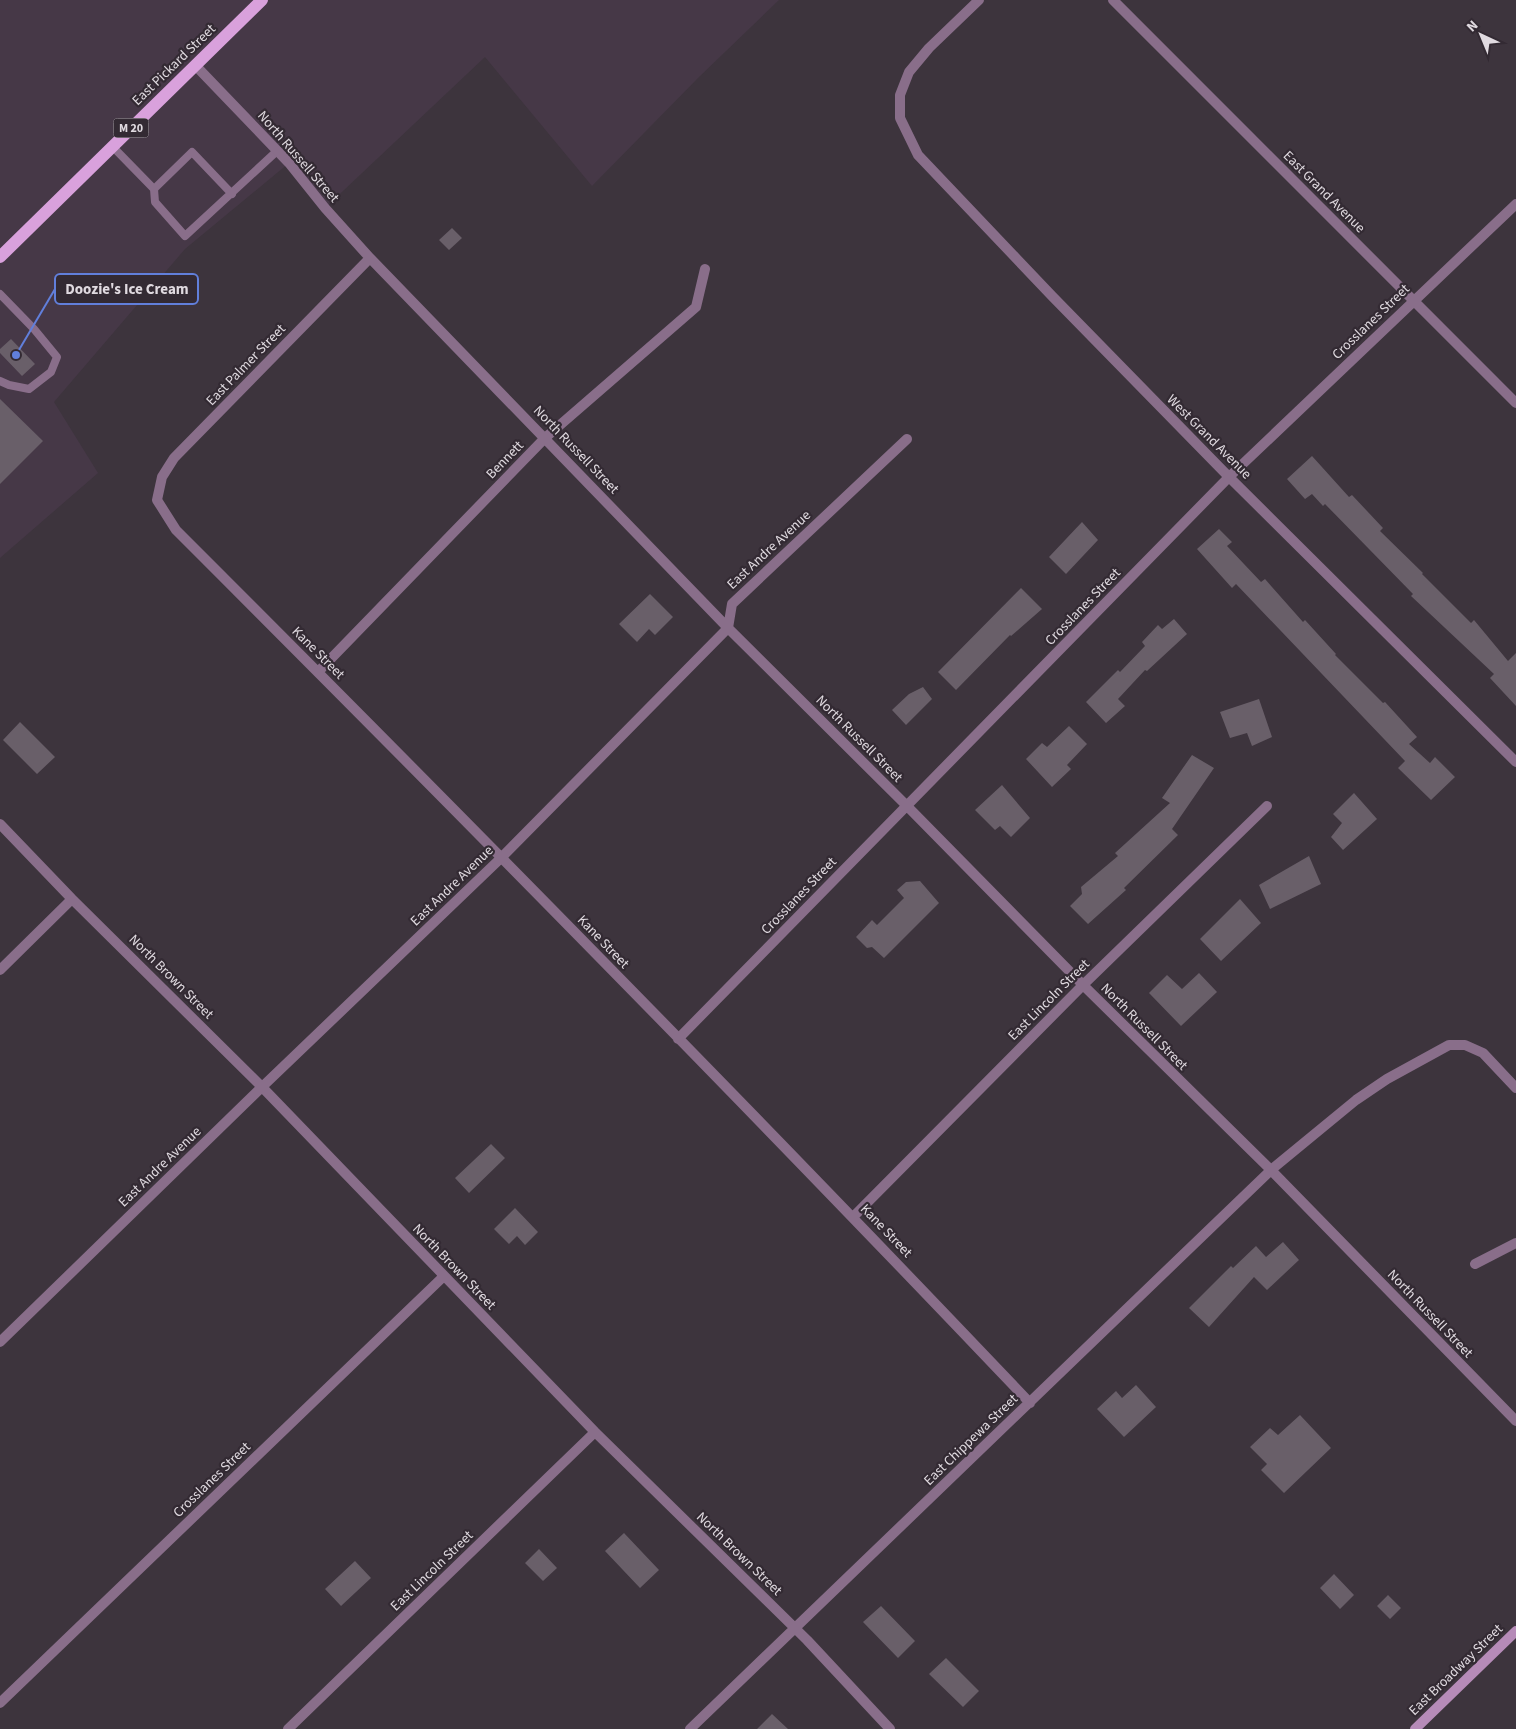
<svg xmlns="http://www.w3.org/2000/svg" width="1516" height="1729" font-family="'Source Sans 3',sans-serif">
<rect width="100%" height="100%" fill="#3d343d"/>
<path fill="#463847" d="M0,0H779L699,77L592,186L485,57L325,208L289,163L185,249L54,402L98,473L0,558Z"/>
<path fill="#695f69" d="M452,228L462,238L449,250L439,240Z
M11,339L35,364L22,376L0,353V349Z
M0,399L43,441L0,484Z
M1312,456L1349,497L1352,495L1383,528L1380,531L1423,573L1422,574L1471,623L1474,620L1508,661L1516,653V706L1490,678L1494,674L1411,596L1413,594L1325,504L1323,506L1312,494L1305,499L1287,479Z
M1082,522L1098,540L1066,574L1049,557Z
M1219,529L1232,542L1227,546L1261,582L1265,579L1303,622L1305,620L1336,654L1335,655L1383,703L1385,702L1417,737L1409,744L1430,763L1435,757L1455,777L1431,800L1398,768L1405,761L1236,584L1232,588L1197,549Z
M1021,588L1042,609L1011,636L1010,635L956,690L938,672Z
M650,594L673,617L655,635L649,629L637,642L619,624Z
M1174,619L1187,634L1147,671L1145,670L1118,699L1125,706L1106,723L1086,702L1118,670L1120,672L1145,646L1142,642L1158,625L1162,629Z
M923,687L932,699L906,725L892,710L909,694Z
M1259,699L1272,737L1252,746L1247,733L1230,738L1220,712Z
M20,722L55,757L37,774L3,740Z
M1069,726L1087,744L1067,765L1071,769L1052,787L1026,759L1042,743L1047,747Z
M1192,755L1214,768L1172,829L1178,835L1124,888L1126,890L1088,924L1070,906L1082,894L1081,887L1118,856L1115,853L1170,803L1162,798Z
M1002,785L1030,818L1011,837L1000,826L995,830L975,810Z
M1354,793L1377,819L1343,850L1331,837L1342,823L1333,814Z
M1309,856L1321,884L1270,909L1259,885Z
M920,881L939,903L884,958L872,947L867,948L856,937L872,920L877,925L904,898L897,890L906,882Z
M1240,899L1261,923L1221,961L1200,939Z
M1199,973L1217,992L1181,1026L1149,993L1167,975L1182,989Z
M491,1144L505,1158L469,1193L455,1178Z
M515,1208L538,1232L525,1245L517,1236L509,1244L494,1229Z
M1283,1242L1299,1260L1267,1290L1254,1277L1209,1327L1189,1308L1231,1266L1233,1268L1256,1246L1266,1257Z
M1136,1385L1156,1407L1124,1437L1097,1409L1116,1391L1122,1398Z
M1300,1415L1331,1448L1284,1493L1261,1470L1267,1464L1250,1447L1270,1428L1278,1435Z
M624,1533L659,1570L640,1588L605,1551Z
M539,1549L557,1568L543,1581L525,1563Z
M355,1561L371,1578L341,1606L325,1589Z
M1334,1574L1354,1595L1340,1609L1320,1588Z
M1388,1595L1401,1608L1390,1619L1377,1606Z
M881,1606L915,1641L898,1658L863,1622Z
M946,1658L979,1691L963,1707L929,1674Z
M772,1714L788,1729H757Z"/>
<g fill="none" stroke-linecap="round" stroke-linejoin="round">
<path stroke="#896e8a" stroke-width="8" d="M112,146L154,189L155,202L185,236L277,151
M154,189L192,152L232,194
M0,294L34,329L57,357L51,372L29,389L9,385L0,381"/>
<path stroke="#896e8a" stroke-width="10" d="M979,0L929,48L909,72L900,95V118L918,155L1052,296L1229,477L1516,762
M1113,0L1516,403
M195,65L289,163L325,208L370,258L728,628L907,806L1083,985L1271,1170L1516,1421
M370,258L174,458L162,477L157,500L176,530C464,818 750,1108 1030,1403
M318,672L545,438L696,307L705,269
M0,824L72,899L262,1087L595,1432L807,1640L890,1729
M0,970L72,899
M678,1039L1229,477L1516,204
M853,1217L1083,985L1267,806
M1475,1264L1516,1243
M0,1342L262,1087L501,858L728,628L732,604L907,439
M0,1703L444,1276
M288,1729L595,1432
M690,1729L1271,1170L1356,1100L1387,1079L1449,1045H1465L1483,1053L1516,1088"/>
<path stroke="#b68bb8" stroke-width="10" d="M1415,1729L1516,1631"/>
<path stroke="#d9a1dc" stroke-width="12" d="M0,257L262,0"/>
</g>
<g text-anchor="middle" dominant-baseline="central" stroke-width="4.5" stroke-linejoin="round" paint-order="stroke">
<rect fill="#332a33" stroke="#aca5ac" stroke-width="1" x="113.5" y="118.5" width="35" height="19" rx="4"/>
<g font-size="12" font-weight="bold" fill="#e0dae0">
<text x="131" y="128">M 20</text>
</g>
<g font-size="14" fill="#e0dae0" stroke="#332a33">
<text transform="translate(174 65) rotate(-44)">East Pickard Street</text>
<text transform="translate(298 157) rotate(49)">North Russell Street</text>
<text transform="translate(1324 192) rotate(45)">East Grand Avenue</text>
<text transform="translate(1371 322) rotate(-44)">Crosslanes Street</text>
<text transform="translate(246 365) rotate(-46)">East Palmer Street</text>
<text transform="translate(1209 437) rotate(45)">West Grand Avenue</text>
<text transform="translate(576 450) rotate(46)">North Russell Street</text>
<text transform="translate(505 460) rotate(-46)">Bennett</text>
<text transform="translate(769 550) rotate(-43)">East Andre Avenue</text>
<text transform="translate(1083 607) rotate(-46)">Crosslanes Street</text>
<text transform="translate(318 653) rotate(45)">Kane Street</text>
<text transform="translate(859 739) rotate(45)">North Russell Street</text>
<text transform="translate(452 886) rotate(-44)">East Andre Avenue</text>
<text transform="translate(799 896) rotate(-46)">Crosslanes Street</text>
<text transform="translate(603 942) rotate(46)">Kane Street</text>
<text transform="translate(171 977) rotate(45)">North Brown Street</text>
<text transform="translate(1049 1000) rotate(-45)">East Lincoln Street</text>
<text transform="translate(1144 1027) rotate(45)">North Russell Street</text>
<text transform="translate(160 1167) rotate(-44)">East Andre Avenue</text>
<text transform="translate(886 1231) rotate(46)">Kane Street</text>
<text transform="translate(454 1267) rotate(46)">North Brown Street</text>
<text transform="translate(1430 1314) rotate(46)">North Russell Street</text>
<text transform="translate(971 1440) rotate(-44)">East Chippewa Street</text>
<text transform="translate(212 1480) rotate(-44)">Crosslanes Street</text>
<text transform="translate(739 1554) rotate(44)">North Brown Street</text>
<text transform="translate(432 1571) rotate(-44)">East Lincoln Street</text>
<text transform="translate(1456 1670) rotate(-44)">East Broadway Street</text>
</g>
</g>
<path fill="none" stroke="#617fdb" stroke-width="2" d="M16 355L55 289"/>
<circle fill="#617fdb" stroke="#332a33" stroke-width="2" cx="16" cy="355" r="5"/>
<rect fill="#332a33" stroke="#617fdb" stroke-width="2" x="55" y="274" width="143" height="30" rx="5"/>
<g font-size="15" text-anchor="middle" font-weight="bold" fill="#e0dae0">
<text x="127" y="294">Doozie's Ice Cream</text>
</g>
<g transform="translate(1481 35) rotate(316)" stroke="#332a33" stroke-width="4" paint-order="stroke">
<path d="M0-4L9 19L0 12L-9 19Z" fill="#e0dae0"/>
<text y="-8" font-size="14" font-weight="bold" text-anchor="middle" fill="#e0dae0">N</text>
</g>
</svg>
